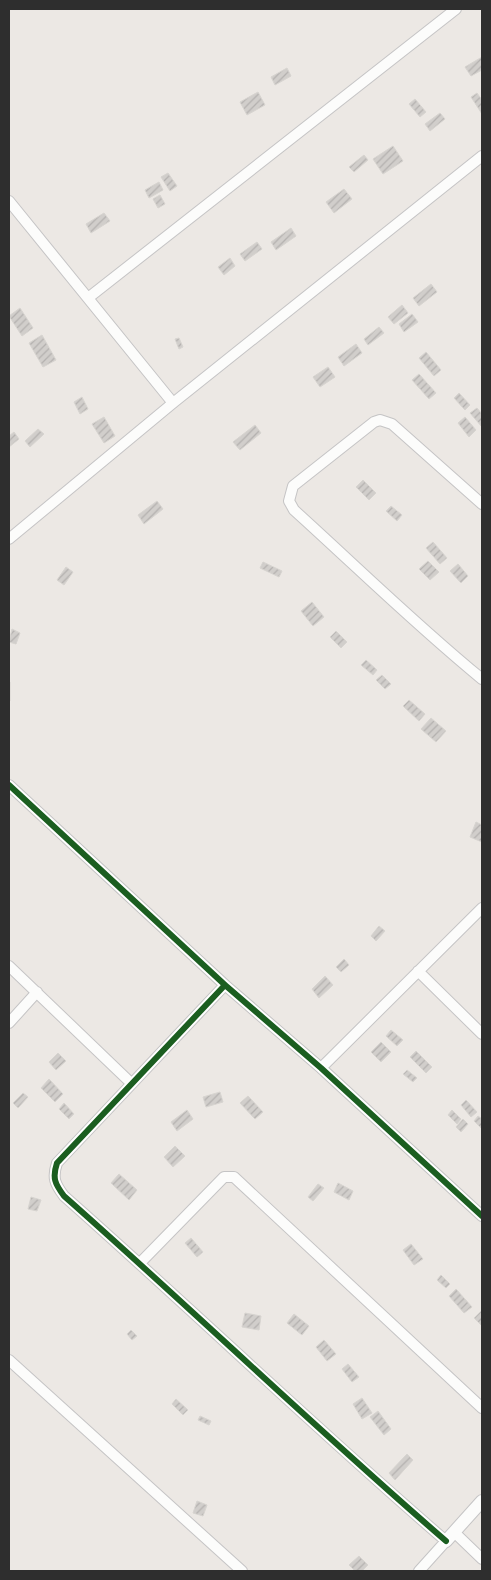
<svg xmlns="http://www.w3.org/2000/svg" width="491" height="1580" font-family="Inter,sans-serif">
<defs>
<pattern id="building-hatch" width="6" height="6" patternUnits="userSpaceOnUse" patternTransform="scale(1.25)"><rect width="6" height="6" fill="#d1cecb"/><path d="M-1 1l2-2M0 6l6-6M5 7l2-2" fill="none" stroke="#b4b1af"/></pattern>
</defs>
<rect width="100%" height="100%" fill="#ece8e4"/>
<path fill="url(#building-hatch)" stroke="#d7d4d0" d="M482,57V70L471,76L465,67Z
M287,68L291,76L275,85L271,77Z
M258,92L265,105L247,115L240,102Z
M477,93L482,100V114L471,97Z
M415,99L426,112L420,117L409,104Z
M440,113L445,119L430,131L425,124Z
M393,146L403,161L383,174L373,159Z
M364,155L368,160L354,172L349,167Z
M168,173L177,186L170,191L161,177Z
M159,182L163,190L149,198L145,190Z
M344,189L352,199L334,213L326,202Z
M160,195L165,204L158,208L153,199Z
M104,213L110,221L91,233L86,224Z
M291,228L296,236L276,250L271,242Z
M257,242L262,249L245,261L240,254Z
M230,258L235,266L224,275L218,267Z
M431,284L437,292L419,306L413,298Z
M402,305L408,313L394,324L388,317Z
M20,308L33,328L22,336L9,316Z
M412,314L418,322L404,332L399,324Z
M379,327L384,333L368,345L364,339Z
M42,335L56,360L43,367L29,343Z
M179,338L183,347L179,349L175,339Z
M356,344L362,353L344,366L338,357Z
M426,352L441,370L434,376L419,358Z
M328,367L335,377L320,387L313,377Z
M419,374L436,393L429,399L412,380Z
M459,393L470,405L465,410L454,398Z
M82,397L88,409L80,414L74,402Z
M477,408L482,414V427L470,413Z
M104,417L115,436L104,443L92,424Z
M465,417L476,430L469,437L458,423Z
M255,425L261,433L240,450L233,442Z
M38,429L44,434L30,447L25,441Z
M14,432L19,439L9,447V436Z
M363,480L376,493L369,500L356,487Z
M157,501L163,509L144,524L138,515Z
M391,506L402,515L397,521L386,511Z
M433,542L447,558L440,564L426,548Z
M428,561L439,572L430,580L419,569Z
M263,562L282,571L279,577L260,568Z
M458,564L468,576L461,583L450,571Z
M66,567L73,572L64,585L57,580Z
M312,602L324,617L313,626L301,611Z
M12,629L20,633L16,644L9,642Z
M336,631L347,642L341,648L330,637Z
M366,660L377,670L373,675L361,665Z
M382,675L391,684L385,689L376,680Z
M9,682H10V701H9Z
M409,700L425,714L419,721L403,706Z
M431,718L446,731L436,742L421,729Z
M476,822L482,825V842L470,837Z
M379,926L385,931L376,941L371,936Z
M344,959L349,965L341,972L336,967Z
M325,976L333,985L319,998L312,989Z
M391,1030L403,1040L397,1046L386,1036Z
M381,1042L391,1052L381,1062L371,1052Z
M416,1051L432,1067L426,1073L410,1057Z
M58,1053L66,1061L56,1070L49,1062Z
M407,1070L417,1078L413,1082L403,1074Z
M49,1079L63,1094L55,1102L41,1088Z
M220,1092L223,1102L206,1107L203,1097Z
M23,1093L28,1097L18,1108L13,1103Z
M248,1096L263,1112L255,1119L240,1103Z
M466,1100L477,1112L471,1117L461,1105Z
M64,1103L74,1114L69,1119L59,1109Z
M187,1110L193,1119L177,1131L171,1122Z
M452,1110L461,1119L457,1124L448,1115Z
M478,1116L482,1119V1129L474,1121Z
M463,1119L468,1124L461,1132L456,1127Z
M175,1146L185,1156L173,1167L164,1157Z
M119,1174L137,1190L129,1200L111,1183Z
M338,1183L353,1191L349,1200L334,1192Z
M318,1184L324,1188L313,1201L308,1197Z
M31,1197L41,1200L37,1211L28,1209Z
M191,1238L203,1252L197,1257L185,1243Z
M411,1244L423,1259L414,1265L403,1250Z
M441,1275L450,1284L446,1288L437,1280Z
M456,1289L472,1307L464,1313L449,1296Z
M481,1311L482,1312V1326L474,1318Z
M245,1313L261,1316L259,1330L242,1327Z
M294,1314L309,1326L302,1335L287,1323Z
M131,1330L137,1336L132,1340L127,1334Z
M324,1340L336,1354L327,1361L316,1347Z
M348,1364L359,1377L352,1382L342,1369Z
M362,1398L372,1413L362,1419L353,1404Z
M176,1399L188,1410L183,1415L172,1404Z
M378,1411L391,1429L384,1435L370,1417Z
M200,1416L211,1421L209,1425L198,1420Z
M407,1454L413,1460L395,1480L389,1473Z
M197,1501L207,1505L203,1516L193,1513Z
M359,1556L368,1565L362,1571H355L349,1565Z"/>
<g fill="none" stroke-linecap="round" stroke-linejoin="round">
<defs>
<path id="minor" d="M9,201L173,403
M88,298L456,9
M482,504L392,424L380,420L374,422L293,486L289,501L294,510C357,567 417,626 482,679
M9,539L173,403L482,156
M9,785L225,985L321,1068L482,1216
M9,966L131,1083
M418,971L482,1034
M225,985L57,1163C52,1178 55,1184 64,1196C193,1310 316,1429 446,1541L419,1571
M9,1023L37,992
M321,1068L482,908
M140,1263L224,1177H234L482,1408
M9,1360L242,1571
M454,1532L482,1559"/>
<path id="tertiary" d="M446,1541L482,1501"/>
</defs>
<use href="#minor" stroke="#c5c4c5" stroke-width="12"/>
<use href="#tertiary" stroke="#c5c4c5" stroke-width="14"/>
<use href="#minor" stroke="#fcfcfb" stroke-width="10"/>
<use href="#tertiary" stroke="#fcfcfb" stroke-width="12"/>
<defs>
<path id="cycleway" d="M9,785L225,985L321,1068L482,1216
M225,985L57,1163C52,1178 55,1184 64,1196C193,1310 316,1429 446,1541"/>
</defs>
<use href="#cycleway" stroke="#fff" stroke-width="9"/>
<use href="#cycleway" stroke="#1b5e20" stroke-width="6"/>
</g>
<rect width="491" height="1580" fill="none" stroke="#2e2e2e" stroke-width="20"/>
</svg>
